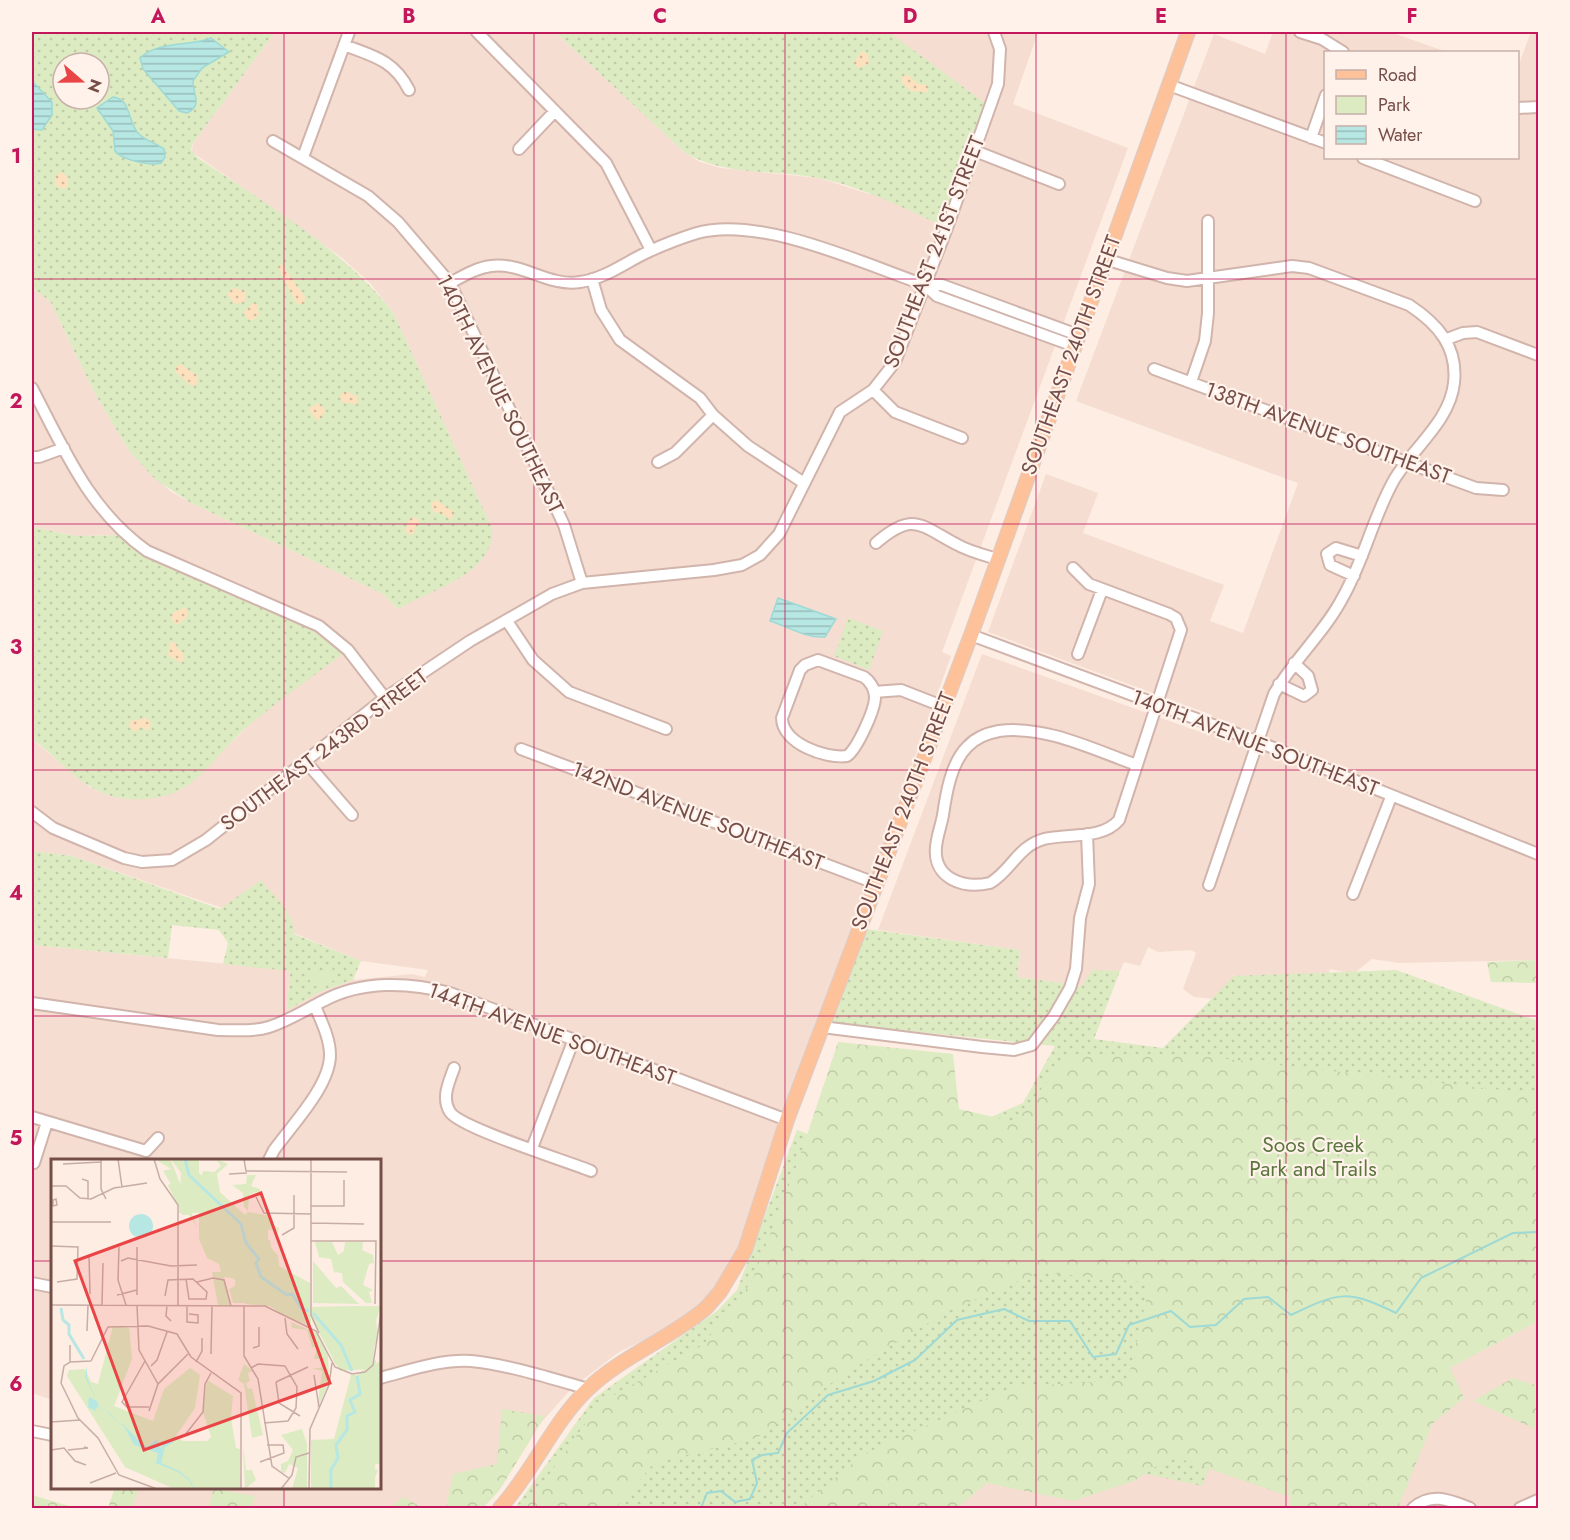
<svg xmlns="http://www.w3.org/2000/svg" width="1570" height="1540" font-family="Jost,sans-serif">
<defs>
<pattern id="green-dots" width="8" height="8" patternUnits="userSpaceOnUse" patternTransform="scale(1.5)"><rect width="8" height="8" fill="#dcebc1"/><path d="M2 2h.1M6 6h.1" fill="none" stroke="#c0cba7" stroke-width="1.8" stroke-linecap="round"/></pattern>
<pattern id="forest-crowns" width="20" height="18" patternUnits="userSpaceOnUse" patternTransform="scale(1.5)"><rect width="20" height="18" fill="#dcebc1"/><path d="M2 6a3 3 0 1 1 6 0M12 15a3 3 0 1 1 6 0" fill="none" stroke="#c0cba7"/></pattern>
<pattern id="sand-dots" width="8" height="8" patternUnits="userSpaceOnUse" patternTransform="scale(1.5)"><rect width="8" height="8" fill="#fde0bd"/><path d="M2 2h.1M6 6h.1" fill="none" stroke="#d1b89c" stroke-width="1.8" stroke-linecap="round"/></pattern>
<pattern id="water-rules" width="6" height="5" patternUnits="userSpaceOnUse" patternTransform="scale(1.5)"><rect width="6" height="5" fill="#b7e7e3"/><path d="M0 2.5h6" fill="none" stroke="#99bdba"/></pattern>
</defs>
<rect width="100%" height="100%" fill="#fdede3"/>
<path fill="#f5ddd1" d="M275,32H555L684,152L700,162L721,168L819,178L869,194L888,32H1038L1013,104L1128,148L942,652L951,656L738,1250L718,1284L700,1305L667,1329L619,1352L572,1388L465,1508H108L115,1488H380V1160H52V1400L32,1393V945L290,970L287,1010L320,992L353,980L412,974L425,977L428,970L361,961L294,933L72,856L32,851V739L89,787L110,796L126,799L175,792L188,785L246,728L124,535L76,536L32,527V288L50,301L95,394L130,452L170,491L191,503L383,594L398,609L492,528L393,312L370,283L341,257L192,152L193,143Z
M1273,32H1390L1447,52H1326V158H1518V67L1531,32H1538V960L1399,963L1372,959L1353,974L1330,969L1324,985L1225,1000L1194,997L1183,989L1196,953L1191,950L1158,952L1148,947L1140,966L1124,962L1120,971H1092L1082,986L1017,977L1020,950L878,930L982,654L1206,734L1212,715L988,632L1046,474L1098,493L1083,533L1224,585L1210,621L1243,633L1298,483L1076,401L1214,34L1265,54Z
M1538,1321V1508H845L1248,1366L1450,1368Z"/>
<path fill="url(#green-dots)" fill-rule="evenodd" d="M32,32H275L193,143L191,150L198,158C267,205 341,247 393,312L492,528C495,575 431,589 398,609L383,594L191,503L155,479L130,452L95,394L50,301L32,288ZM63,63H99V99H63Z
M555,32H889L990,107L947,228C906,209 863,187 818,178C773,169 725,177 684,152Z
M32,527L76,536L124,535L299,615L348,650C315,675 279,700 247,727C223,747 204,779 176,792C158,800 127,802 108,795C77,785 58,757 32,739Z
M848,618L883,631L869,670L834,656Z
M32,851L72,856L220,909L261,880C272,894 296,915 294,934L361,961L353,980L320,992L287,1010L290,971L223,964L228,943L219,930L172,925L168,958L32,945Z
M866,929L1020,950L1017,977L1082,986L1092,970L1120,971L1094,1039L1163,1048L1234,976L1396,970L1538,1021V1321L1248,1367L1202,1486L942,1430L845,1508H515L594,1398L717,1311L737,1290L797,1130L929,1179L984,1120L1023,1103L1055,1046L833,1023Z"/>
<path fill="url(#forest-crowns)" d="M1538,960V983L1491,982L1487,962Z
M838,1042L953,1054L959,1109L1015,1122L1069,1054H1182L1538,1094V1321L1450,1368L1464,1398L1432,1424L1398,1508H1289L1291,1497L1172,1456L1134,1481L1073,1501L987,1483L957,1508H799L864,1454L1012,1387L1128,1380L1150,1283L1040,1272L948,1311L845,1373L757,1438L654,1463L616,1508H525L600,1403L703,1345L752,1281L799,1159Z
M1513,1378L1538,1386V1430L1473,1401Z
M502,1409L545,1416L499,1491L483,1508H446L453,1474L497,1464Z
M115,1488H139L131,1508H108Z
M214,1489L255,1496L251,1508H208Z
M32,1495L76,1508H32Z
M403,1497L423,1508H391Z"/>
<path fill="url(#sand-dots)" d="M862,51L868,55L869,64L857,68L854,62Z
M908,75L918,84L927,85L928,92L911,91L901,82L902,76Z
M62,172L68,178V185L64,189L55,185V176Z
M281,263L305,297L304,305L296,303L278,268Z
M233,288L246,291L245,302L235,304L227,294Z
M253,303L257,304L259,315L252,321L246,318L244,312Z
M180,364L198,376L196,386L190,385L176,372V367Z
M345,391L357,396V404L341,402L340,395Z
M319,403L326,411L318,421L308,409Z
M436,500L454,512L451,520L441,513L433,512L431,503Z
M414,517L418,519L420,524L415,527L414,534L410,535L405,530L409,520Z
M185,607L188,612L187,617L179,624L174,623L171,617L173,613Z
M170,642L176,643L177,649L182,651L184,659L181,663L168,655Z
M146,718L151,723L148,731L141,727L135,732L129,727L130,721Z"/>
<path fill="#dcebc1" d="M332,967L336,980L312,987L308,975Z"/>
<path fill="url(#water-rules)" stroke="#9dd9d5" stroke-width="1.5" d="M211,38L229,52L202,68L193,81C193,95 203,105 187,113L179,111L143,69L140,58C159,40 189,47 211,38Z
M32,81L52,102V115L42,130L32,129Z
M113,97C132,99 127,123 139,134C146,141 156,143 164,149L165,157L161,163C150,166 122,160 115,151L113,131L97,108Z
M778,598L836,619L825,637C805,638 789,627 770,621Z"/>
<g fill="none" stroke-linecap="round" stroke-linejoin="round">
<path stroke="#9dd9d5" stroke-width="2" d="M701,1508L707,1493L721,1491L735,1502L750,1499L757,1483L752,1460L762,1455L778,1453L787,1433L828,1395L874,1381L915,1360L957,1320L1004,1309L1029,1321H1070L1093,1357L1116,1354L1129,1325L1171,1311L1190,1327L1216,1325L1244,1299L1268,1297L1291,1315C1339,1292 1347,1289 1396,1313L1421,1278L1513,1233L1538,1232"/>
<defs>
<path id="minor" d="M477,32L606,163L651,250
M1300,32L1322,39L1343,52
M344,45C373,56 394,60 409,90
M1169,85L1326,143
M1518,108L1538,107
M1311,138L1326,95
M273,141L368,196L398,222L450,283L564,525L582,583
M519,149L555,111
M975,151L1059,184
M303,157L349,32
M1363,158L1475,201
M1105,259L1167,278L1187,281L1292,266L1309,268L1409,305C1438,324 1458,347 1454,383C1450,421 1413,448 1394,480C1373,517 1364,560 1343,597C1325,632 1294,659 1274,694L1209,885
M592,279L601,310L620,340L700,398L713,415L748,446L804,483
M450,283C463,276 476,268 491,266C523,262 548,287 580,282C605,279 627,261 650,251C665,244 681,238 697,233C760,215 864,264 925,285H942L1078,335
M925,285L937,296L1074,346
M1447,339L1463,333L1477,332L1538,355
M1154,369L1476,488L1503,490
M1191,382L1205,341L1208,313V221
M32,388C64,449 89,510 147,551L319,626L348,650L385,698
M873,390L895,412L962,438
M32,457H39L64,448
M658,462L675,453L713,415
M876,543C913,511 920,525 956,544C968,551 984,555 997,559
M1073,568L1089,584L1169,614L1176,618L1181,630L1119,820C1102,840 1068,833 1044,839C1018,846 1011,871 990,883C964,889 933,879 936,847C937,836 941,826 943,815C946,794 951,763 967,747C975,738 988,733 999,731C1046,725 1094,750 1137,765
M1354,576L1330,565L1327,554L1336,548L1362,556
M507,621L533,660L569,692L666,729
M971,635L1256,741L1538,854
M1078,654L1102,590
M818,660L864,677C870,681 875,689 875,697C875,710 857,749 847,756C825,759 782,743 782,718L800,670L805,665Z
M1279,684L1304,696L1312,690L1308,676L1294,663
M874,692L901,690L942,706
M521,749L875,883
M306,762L352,815
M32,812L53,828L124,858L142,862L172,860L206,840L385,698L470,641L552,594L582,583L714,570L742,565L760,555L779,534L840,412L873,390L895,362L947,228L998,84L1000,49L994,32
M1353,894L1391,797
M32,1003L218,1030C234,1030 253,1032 269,1027C288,1021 305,1010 323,1001C362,980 409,982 450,993L787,1120
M822,1027L982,1047L1014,1050L1032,1045L1054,1016L1070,988L1076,969L1080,918L1089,884L1087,834
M454,1068C449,1082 441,1098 450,1112C460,1128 567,1161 591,1171
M32,1117L146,1151
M532,1148L574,1039
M146,1151L158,1138
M269,1160L274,1150C292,1125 330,1086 330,1055C330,1038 321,1021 315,1006
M34,1163L47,1122
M32,1283L52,1287
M380,1378C408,1371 440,1359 471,1361C510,1365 550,1378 588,1389
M32,1431L52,1435
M1413,1508C1432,1492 1449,1500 1470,1508
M1520,1508L1538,1500"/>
<path id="major" d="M500,1508C533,1472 553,1422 588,1389C622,1356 670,1339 706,1308L720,1292L745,1250L787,1120L971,635L1188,32"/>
</defs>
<use href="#minor" stroke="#d1b4ac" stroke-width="14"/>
<use href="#major" stroke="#d9cdcc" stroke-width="16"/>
<use href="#minor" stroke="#fff" stroke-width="10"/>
<use href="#major" stroke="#fdc29a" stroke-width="14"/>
</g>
<path fill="none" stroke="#c2185b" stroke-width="1.5" stroke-opacity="0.55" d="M284,32V1160M534,32V1508M785,32V1508M1036,32V1508M1286,32V1508M32,279H1538M32,524H1538M32,770H1538M32,1016H1538M32,1261H52M380,1261H1538M284,1488V1508"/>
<g text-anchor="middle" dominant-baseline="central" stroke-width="4.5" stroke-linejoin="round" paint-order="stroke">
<g font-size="21" fill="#764e48" stroke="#fff2ea">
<text transform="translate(934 252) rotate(-69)">SOUTHEAST 241ST STREET</text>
<text transform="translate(1071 355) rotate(-70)">SOUTHEAST 240TH STREET</text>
<text transform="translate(500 394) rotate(64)">140TH AVENUE SOUTHEAST</text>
<text transform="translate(1328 433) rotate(20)">138TH AVENUE SOUTHEAST</text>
<text transform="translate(1255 743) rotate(21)">140TH AVENUE SOUTHEAST</text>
<text transform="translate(324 750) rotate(-37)">SOUTHEAST 243RD STREET</text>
<text transform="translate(903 811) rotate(-69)">SOUTHEAST 240TH STREET</text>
<text transform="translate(698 816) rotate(21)">142ND AVENUE SOUTHEAST</text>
<text transform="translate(552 1034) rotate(20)">144TH AVENUE SOUTHEAST</text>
</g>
<g font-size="21" fill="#5b763d" stroke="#fff2ea">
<text x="1313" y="1145">Soos Creek<tspan x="1313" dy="24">Park and Trails</tspan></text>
</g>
</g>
<g transform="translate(51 1159)">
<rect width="330" height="330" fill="#fdede3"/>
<path d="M120,0H148V14L194,56L203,80L219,81L224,115L259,135L260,167L235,158L219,147L194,145V127L181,119L173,118L180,146H167L161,113H170L168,105L156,99L148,80V54H128L130,14ZM330,147L325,161L327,176L315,210L289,212L261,161V148ZM62,167H78L81,200L63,247L102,262L113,230L139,209L149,216L144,249L125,277L132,282H156L160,278L152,253L156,221L182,237L180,259L185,289L189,290L190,330H123L74,308L16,217L18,211L34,210L40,223L47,225ZM325,201L324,330H260V281L283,280L300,216H306ZM193,205L202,212L197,214L199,222L195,224L197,230L201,229L212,276L201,279L193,225L187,221Z" fill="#dcebc1"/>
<path d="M104,0H118L121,4L146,68L138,56H131L117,26L120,25L112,12L120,10ZM165,0L177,5L166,15L170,39L194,56L197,53L220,57L221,67L228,69L227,73L217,70V86L227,96L228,107L259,124V135L230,123L216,108L210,94L197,96L200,110L233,137L241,148L253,152L259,164L236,157L214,144H182L178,130L184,127V120L173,116L168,102L150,20L152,12L163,13L170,7ZM196,16H205L200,27L209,30L211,40L205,33L198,36L197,52L193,48L192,34L181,26L195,25ZM264,83H281L287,96L293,92L294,83H312L311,91L322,96L323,104L318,105L312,126L322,131L318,133L321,144H315L292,123L291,114L283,113L280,100L268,98ZM262,102L285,129L290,127L308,145L262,144ZM310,147L325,161V169L322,202L318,208H305L291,163L267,148ZM240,163L267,175L277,195L278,223L266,250L271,212L261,209H270V200H263L266,189L261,188L256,171L241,169ZM267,165L280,172L293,195L295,211L284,205ZM327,203H330V305H286L309,254L312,217ZM251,270L256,285V330H241L247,309L238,305L234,314L230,313V305L237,302L242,291L230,276ZM192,285L195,311H201L205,321L194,330ZM285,311H327L323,321L311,320L308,330H283ZM260 320a9 9 0 1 1 18 0a9 9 0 1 1-18 0Z" fill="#dcebc1"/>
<path d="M78 67a12 12 0 1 1 24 0a12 12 0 1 1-24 0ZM36,207V219L48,247L59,254L65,262L73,266L92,286L97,288L106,280L109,289L117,282L123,283L114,288L110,304L128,312L138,320L141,324L142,330L139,322L127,313L105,304L107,294L83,286L73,267L64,261L57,253L47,247L44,252L37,248L38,238L46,242L34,218Z" fill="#b7e7e3"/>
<path fill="none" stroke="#b7e7e3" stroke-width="3" d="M134,0L138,16L190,65L195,84L208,100L205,104L210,118L236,136L241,135L250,149L258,152M10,149L12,161L18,166V175L33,200M262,154L290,186L301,212M280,330V311L287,299L285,286L296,271V257L304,253L299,241L309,235L306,217"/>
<path fill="none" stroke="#c7ada5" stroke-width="1.5" d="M50,0V30L55,40M67,0L71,28M103,0L109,20L127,46V146M193,0L195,12L296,13M260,0V156L268,174M12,5L50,3M178,15L196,14M31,20L37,22V40M0,27H15L29,39L40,40L63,29L96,24M205,38L213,54L260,55M5,40L6,46L2,47V41ZM260,47H293V21M0,63H60M260,64L313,65M231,76L243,69V36M260,82H325L324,145M0,87L27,88L26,120L6,123M68,88L67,121L75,146M86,88V136M38,96L39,135M70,102L77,99L120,107L146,106M146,123L162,119L173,121L180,147M66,136L86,131M114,137L117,121L142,120L156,133L155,140H138L135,120M0,146L214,147L265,172L284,208L301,215L314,213L322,206L330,154M51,146L52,104M86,146L88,191L107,225M116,146L115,157L120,162M136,146V163L147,164V156L138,155M193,147V197L207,220L221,307L239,320M234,159L236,175L247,190M36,172L37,146M19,186V203L13,207L10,224L27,259L47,279L68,316L106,330M202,189L208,187V168M160,195L161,147M40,202L57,168L97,167L126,175L140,198L190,234V330M94,202L71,243L76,248H98M19,203L40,202M145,203L151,192V179M100,207L106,201L116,173M200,209L207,205L234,207M263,216L268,248M225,223L228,244L249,257M225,223L257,208M98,252L107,225L137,195M0,263L29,261M213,264L237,262L245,249L246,228L234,207M134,276L152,253L154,225L160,214M0,291L13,289L24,302L35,306M17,291L37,289L33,288M209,303L233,294L232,286H216M39,324L65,314M230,330L241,316L245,298L258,294M258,330L259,270L278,226L281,204"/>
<path fill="#ea4546" fill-opacity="0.15" stroke="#ea4546" stroke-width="3" d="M210,34L279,224L93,291L24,102Z"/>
<rect width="330" height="330" fill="none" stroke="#764e48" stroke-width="3"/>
</g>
<rect width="1570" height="1540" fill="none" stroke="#fff2ea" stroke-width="66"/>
<rect x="1324" y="51" width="195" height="108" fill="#fff2ea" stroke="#c8b0a9" stroke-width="1.5"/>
<rect x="1336" y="70" width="30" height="9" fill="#fdc29a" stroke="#c8b0a9" stroke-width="1.5"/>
<text x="1378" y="81" font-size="18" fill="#764e48">Road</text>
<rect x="1336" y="96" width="30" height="18" fill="#dcebc1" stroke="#c8b0a9" stroke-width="1.5"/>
<text x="1378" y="111" font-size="18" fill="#764e48">Park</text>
<rect x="1336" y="126" width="30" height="18" fill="url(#water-rules)" stroke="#c8b0a9" stroke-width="1.5"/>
<text x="1378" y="141" font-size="18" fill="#764e48">Water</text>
<g transform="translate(81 81) rotate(110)"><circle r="28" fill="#fff2ea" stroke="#c8b0a9" stroke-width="1.5"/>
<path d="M0-4.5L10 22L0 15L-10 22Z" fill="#ea4546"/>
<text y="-9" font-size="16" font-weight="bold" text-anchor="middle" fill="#764e48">N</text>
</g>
<rect x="33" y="33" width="1504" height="1474" fill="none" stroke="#c2185b" stroke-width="2"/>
<g font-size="20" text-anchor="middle" font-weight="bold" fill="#c2185b">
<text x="158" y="23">A</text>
<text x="409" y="23">B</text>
<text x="660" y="23">C</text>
<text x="910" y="23">D</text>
<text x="1161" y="23">E</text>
<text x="1412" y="23">F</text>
<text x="16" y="163">1</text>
<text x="16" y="408">2</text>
<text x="16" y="654">3</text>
<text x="16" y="900">4</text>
<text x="16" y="1145">5</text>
<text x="16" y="1391">6</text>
</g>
</svg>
